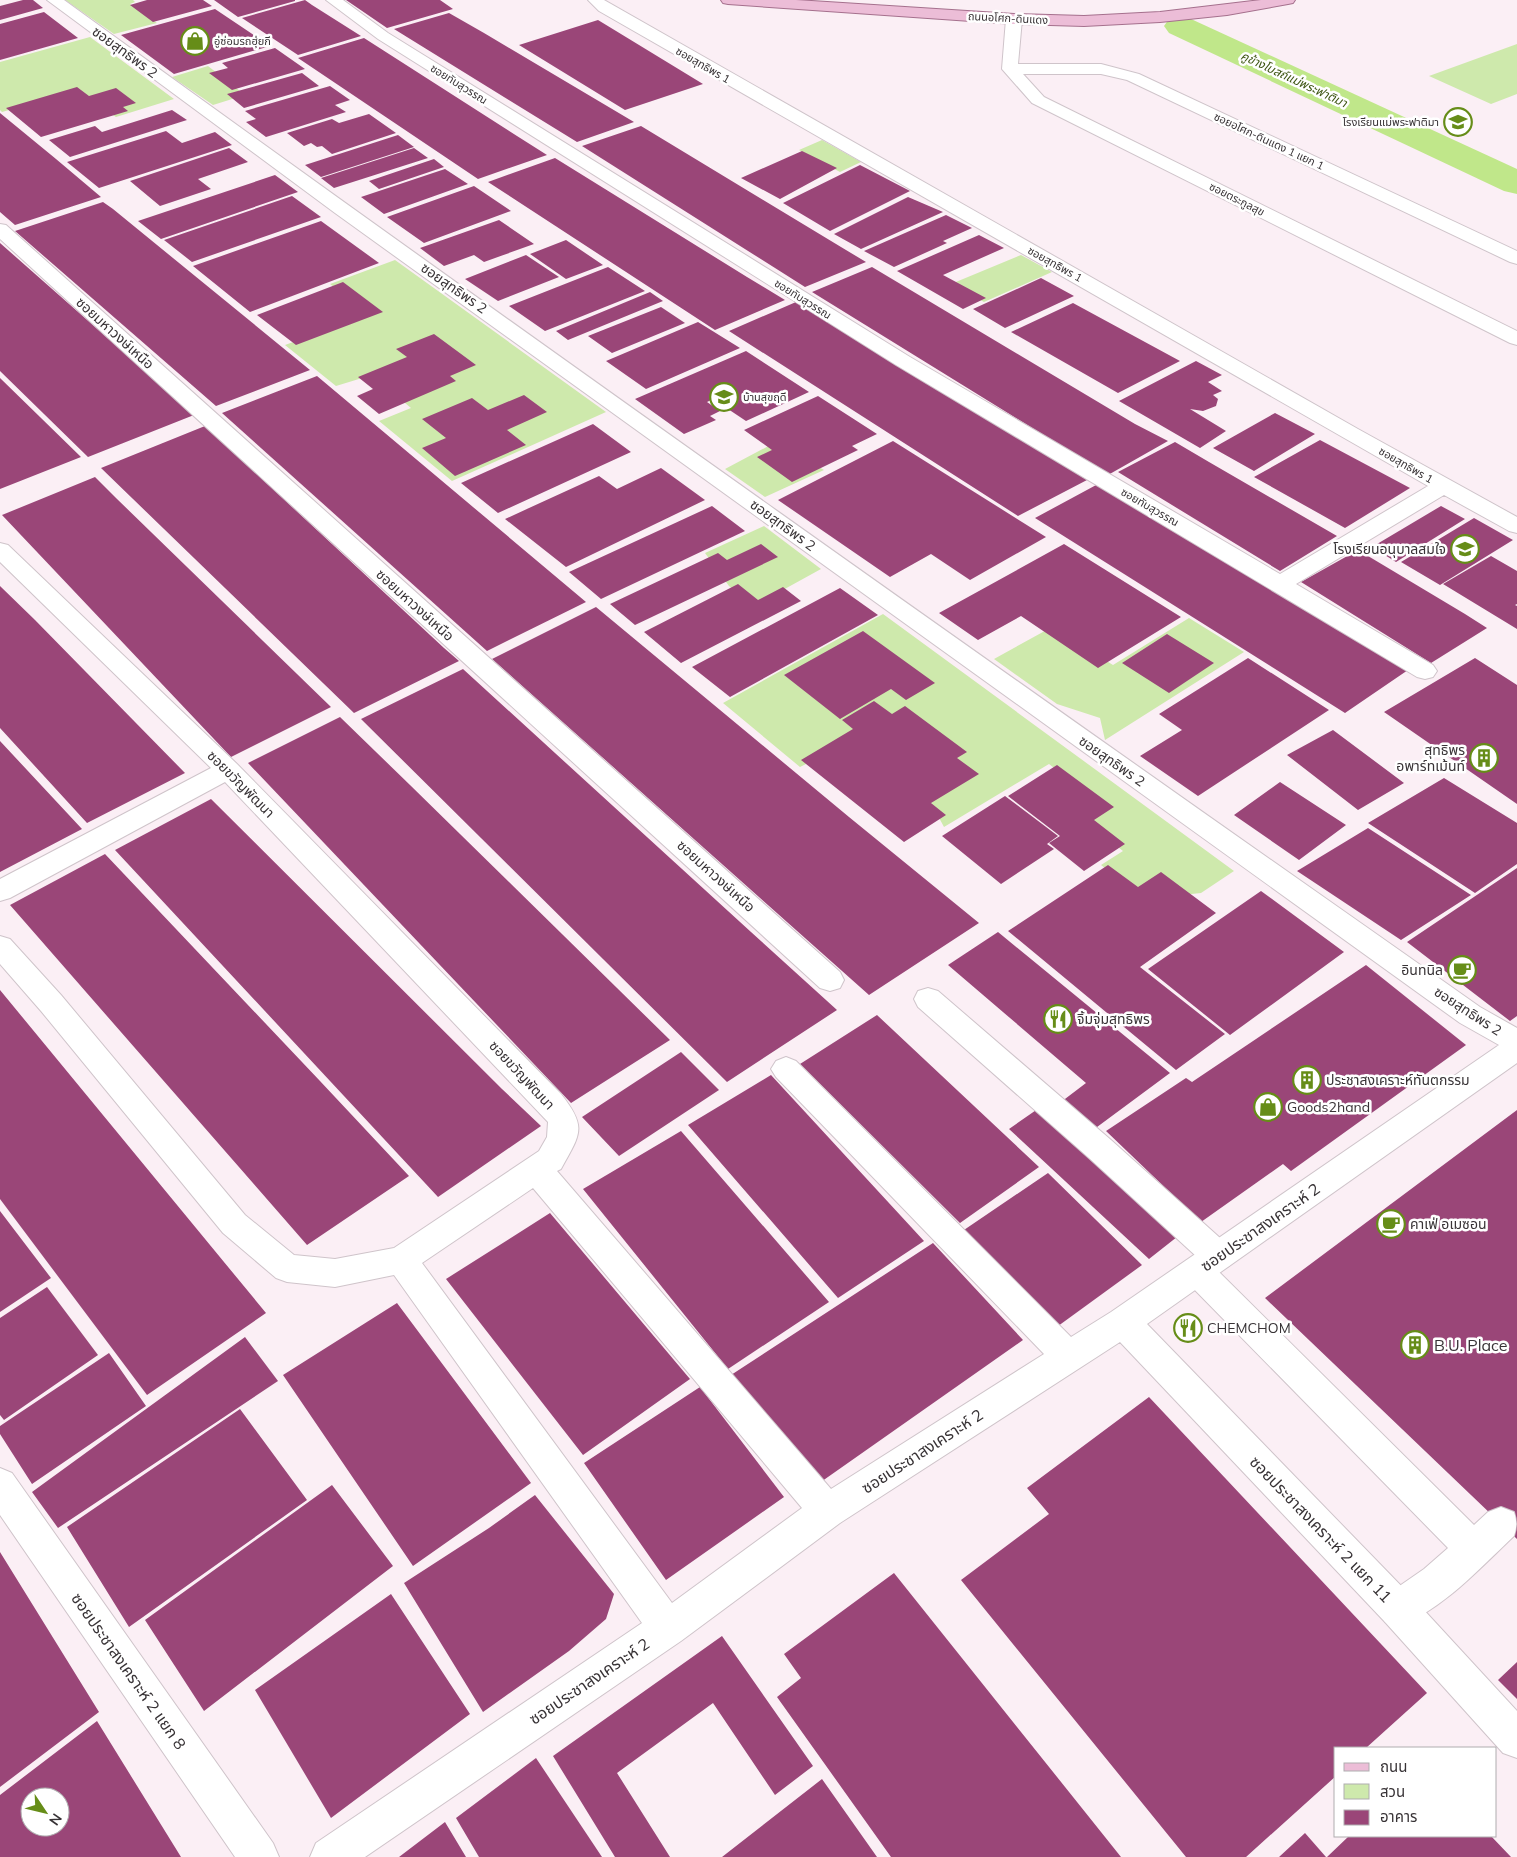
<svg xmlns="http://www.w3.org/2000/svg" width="1517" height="1857" font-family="Mulish,'Noto Sans Thai',sans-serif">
<rect width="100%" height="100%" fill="#fbeff5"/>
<path fill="#cee9ac" d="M65,0H133L135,2L130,4L157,23L114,34Z
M90,37L174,99L116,117L76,91L2,112L0,110V62Z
M1517,44V94L1491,104L1429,76Z
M208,66L245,95L213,105L172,77Z
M822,140L861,162L840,172L799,150Z
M1021,255L1052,272L984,302L951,284Z
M395,260L606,412L452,481L379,421L411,408L372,375L336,386L285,345L369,314L330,284Z
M776,442L824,470L765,497L725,469Z
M764,526L821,569L754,606L729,586L705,553Z
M883,614L1234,871L1201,893L1144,899L1101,865L1123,851L1084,820L1103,806L1049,764L944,827L888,723L800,767L723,703Z
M1189,618L1244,652L1105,740L1100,718L1057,704L994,659L1052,627L1113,665Z"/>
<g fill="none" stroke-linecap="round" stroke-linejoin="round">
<path fill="#c0e78a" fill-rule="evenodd" d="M1180,16L1191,19L1517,169V194L1504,191L1169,33L1164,26L1169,19Z"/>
</g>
<path fill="#9a4678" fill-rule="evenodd" d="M23,0H33L43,8L0,20V6Z
M147,0H203L212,6L153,22L130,5Z
M214,0H295V1L238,17Z
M305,0L312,5L361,36L298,55L242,18Z
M346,0H440L453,9L387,28Z
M215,9L270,46L174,74L121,35Z
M44,12L78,38L0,60V24Z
M449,13L484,33L634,122L577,142L394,29Z
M598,20L703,84L625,110L519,45Z
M364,38L517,136L547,155L478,179L298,58Z
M275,48L305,69L232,90L209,73L228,68L222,63Z
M302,73L319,86L244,108L227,94Z
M330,86L350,100L335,105L346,112L266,137L246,122L256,119L245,111Z
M77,87L89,96L116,88L136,103L123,107L128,111L41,137L6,108Z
M172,110L187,120L70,157L49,140L95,126L102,132Z
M0,113L56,159L101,197L15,225L0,212Z
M369,114L396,133L332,154L322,146L317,147L311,143L304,146L287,133L332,119L339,123Z
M641,126L841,247L866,262L805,287L582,146Z
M166,131L182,143L215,132L232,145L99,188L67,162Z
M398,135L414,147L321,177L305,165Z
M229,148L248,162L198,179L211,189L160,206L130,181Z
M414,148L428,158L334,188L321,178Z
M802,151L837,168L780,199L741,178Z
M555,158L747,277L785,300L715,330L488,182Z
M434,159L444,167L379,189L369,181Z
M860,165L910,191L830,231L783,203Z
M445,169L468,184L384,214L361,197Z
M275,175L298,192L161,239L138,221Z
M474,186L511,211L424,243L387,217Z
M292,196L321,217L192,262L164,240Z
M908,197L943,212L861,249L834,234Z
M103,202L113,209L310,370L216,406L15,231Z
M946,215L972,228L943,241L947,243L894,267L864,251Z
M499,220L534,244L484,262L474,255L444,266L420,248Z
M321,221L379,263L250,312L193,266Z
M979,235L1004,248L943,275L986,298L963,309L897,271Z
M566,240L603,265L566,279L530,254Z
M0,243L128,356L194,415L88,457L0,371Z
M526,255L559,277L498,301L465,279Z
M608,267L645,291L545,331L509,306Z
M872,267L1135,424L1168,441L1108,475L812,292Z
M1041,278L1074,296L1005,328L973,309Z
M343,282L383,312L296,345L257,315Z
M650,292L663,301L568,340L556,331Z
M796,302L1055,460L1087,480L1018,516L729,331Z
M1073,303L1180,361L1118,393L1011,332Z
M661,307L685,323L612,353L588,336Z
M698,322L740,348L646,389L606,361Z
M434,334L476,365L450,376L456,381L379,414L357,396L373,389L358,377L407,357L396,349Z
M746,351L809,392L746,421L713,399L707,402L720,411L710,416L716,420L684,434L635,399Z
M1196,361L1222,375L1208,382L1222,391L1213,395L1218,399L1216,406L1203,411L1190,409L1226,431L1200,448L1119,401Z
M317,376L429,470L586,602L487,651L222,413Z
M0,378L40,417L81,457L0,489Z
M524,395L547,412L507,430L526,445L455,476L422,448L446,438L422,419L472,398L488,410Z
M818,396L877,434L852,446L858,450L792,482L757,457L772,450L744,430Z
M1275,413L1315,434L1254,471L1213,448Z
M593,424L631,452L498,513L461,483Z
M205,426L444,648L459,661L354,713L101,468Z
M1320,440L1410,488L1345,528L1254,477Z
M893,441L1046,537L970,580L931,554L890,577L778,500Z
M1175,442L1209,462L1337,536L1280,571L1118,472Z
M661,468L705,500L566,567L505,519L599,476L617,489Z
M95,477L116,498L331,707L231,757L2,515Z
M1098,484L1408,670L1345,713L1035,518Z
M712,506L745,531L601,599L569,572Z
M1441,506L1465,519L1396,562L1372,547Z
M1474,518L1513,540L1440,585L1401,562Z
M761,544L778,557L635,625L610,604L718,553L727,560Z
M1064,544L1181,617L1098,668L1021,616L978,640L939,613Z
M1358,550L1465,614L1487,628L1431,663L1301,582Z
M1491,556L1517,571V604L1515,605L1517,606V629L1443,584Z
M738,584L758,600L783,587L801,601L681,663L644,632Z
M0,586L35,620L185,773L87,823L0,728Z
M840,588L878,615L730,697L692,667Z
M596,607L849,817L979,923L869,995L492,659Z
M863,631L935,683L906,700L891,689L840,719L784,675Z
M1167,634L1214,663L1169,693L1122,663Z
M1248,658L1329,710L1198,796L1140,756L1182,730L1159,714Z
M1475,658L1517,685V804L1384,712Z
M463,669L751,932L837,1010L727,1082L361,719Z
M874,701L892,714L905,706L967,752L957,758L979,774L931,803L946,815L904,842L801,760L853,729L842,720Z
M340,717L410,785L670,1040L571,1103L248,763Z
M1333,730L1404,783L1358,810L1287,755Z
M0,741L82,829L0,872Z
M1057,765L1114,807L1094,820L1125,844L1084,871L1049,843L1060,836L1008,796Z
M1444,778L1517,823V864L1475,893L1368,823Z
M1280,782L1346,825L1299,860L1234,815Z
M1005,796L1058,836L1047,844L1054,849L1001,884L942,836Z
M211,799L502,1089L541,1126L438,1197L115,850Z
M1368,828L1471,895L1401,940L1297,871Z
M105,854L320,1081L409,1176L307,1245L10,905Z
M1108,865L1138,887L1161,872L1216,913L1140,967L1225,1034L1176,1070L1008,931Z
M1517,868V1016L1510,1021L1407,942Z
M1261,891L1344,952L1230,1035L1148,969Z
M998,932L1170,1073L1093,1130L1061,1102L1086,1083L948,965Z
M1366,965L1466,1045L1291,1171L1283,1164L1201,1222L1106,1131L1186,1078L1192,1082Z
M0,990L266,1313L147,1395L0,1199Z
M877,1015L1039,1167L960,1223L800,1064Z
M681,1052L719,1090L619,1156L582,1117Z
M771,1075L924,1241L838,1298L688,1125Z
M1042,1106L1182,1233L1149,1259L1009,1129Z
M1517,1110V1539L1265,1298Z
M681,1131L829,1302L728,1369L583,1189Z
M1048,1173L1142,1265L1054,1329L961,1232Z
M0,1211L51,1278L0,1312Z
M550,1213L690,1379L583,1455L446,1279Z
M933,1243L1023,1340L818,1484L731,1375Z
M47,1287L98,1355L4,1420L0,1415V1318Z
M397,1303L531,1483L413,1566L283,1375Z
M245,1337L278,1381L58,1528L32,1492Z
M109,1353L146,1406L32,1484L0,1434V1426Z
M700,1387L784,1497L666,1580L584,1463Z
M1149,1397L1427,1693L1366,1748H1336V1776L1246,1857H1186L961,1580L1049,1514L1027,1488Z
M240,1409L307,1500L129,1627L67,1527Z
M332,1485L393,1566L204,1711L145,1620Z
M535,1495L614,1594L606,1619L569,1651L483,1712L404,1583L489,1528Z
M0,1552L99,1712L0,1787Z
M894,1573L1121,1857H891L777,1697L801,1678L784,1654Z
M391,1594L470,1714L331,1818L255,1690Z
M722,1636L813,1766L775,1795L713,1703L617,1773L670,1857H615L553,1756Z
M1517,1662V1699L1498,1680Z
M97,1721L181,1857H0V1795ZM30,1797H60V1827H30Z
M536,1758L602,1857H479L456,1818Z
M822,1779L877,1857H722Z
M445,1822L466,1857H399Z
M1305,1833L1326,1857H1279Z
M1349,1836H1491L1511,1857H1327Z"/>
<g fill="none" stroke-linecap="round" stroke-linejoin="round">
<defs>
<path id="service" d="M928,988L938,991L1111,1140L1229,1246L1234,1256L1229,1266L1216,1269L1474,1525L1488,1512L1501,1507L1514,1512C1517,1521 1517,1527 1514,1536C1479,1569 1443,1609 1398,1627L1385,1622L1380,1609L1385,1596L1424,1569L1448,1548L1186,1281L1181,1271L1186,1261L1197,1257L1089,1158L918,1007L914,999L918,991Z"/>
<path id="minor" d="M47,0H64C533,340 1006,674 1480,1007L1517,1028V1063L1147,1324L1411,1596L1517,1711V1758L1503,1753L1385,1622L1120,1342L840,1523L681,1641L365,1857H310L316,1843L642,1623L394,1275L335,1287L287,1282L276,1278L223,1233L41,1011L0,964V936L10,939L61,995L245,1215L294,1255L335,1259L394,1248L539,1151L547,1137L548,1122L225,782L10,898L0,901V879L211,768L0,562V543L8,545L237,764L561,1094C588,1128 580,1134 561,1169L557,1171L831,1489L1044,1354L776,1077L771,1069L776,1061L786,1057L796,1061L1071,1337L1111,1312L1499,1045L1460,1023L335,213ZM533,1188L802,1508L672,1603L422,1263Z
M326,0H343L388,33L910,357L1280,574L1428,486L599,11L588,0H604L1358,429L1517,517V533L1509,531L1444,495L1296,584L1433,665L1437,671L1433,677L1425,679L1417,677L896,365L378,39Z
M1014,14L1019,16L1022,19L1018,64H1101L1139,74L1517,251V264L1510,262L1127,80L1101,74H1023L1044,97L1517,331V345L1510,343L1032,103L1002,69L1006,19L1009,16Z
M0,224L6,225L840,972L844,980L840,988L830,991L820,988L0,239Z
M0,1468L12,1473L273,1843L279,1857H235L0,1515Z"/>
<path id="primary" d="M721,0H796L1014,14L1084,16L1160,12L1261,0H1295L1293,3L1288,4L1227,15L1160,22L1084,26L1014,24L728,4L723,3Z"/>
</defs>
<use href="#service" stroke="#cfc4ca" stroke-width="2"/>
<use href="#minor" stroke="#cfc4ca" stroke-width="2"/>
<use href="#primary" stroke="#a5708d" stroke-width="2"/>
<use href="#service" fill="#fff" fill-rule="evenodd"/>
<use href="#minor" fill="#fff" fill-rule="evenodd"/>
<use href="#primary" fill="#ecbdd7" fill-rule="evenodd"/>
</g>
<defs>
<symbol id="shop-ring" viewBox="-11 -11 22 22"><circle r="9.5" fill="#fff" stroke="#668d18" stroke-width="1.5"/><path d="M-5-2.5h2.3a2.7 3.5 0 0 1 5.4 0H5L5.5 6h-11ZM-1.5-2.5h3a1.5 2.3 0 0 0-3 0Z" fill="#668d18"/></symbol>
<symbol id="school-ring" viewBox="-11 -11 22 22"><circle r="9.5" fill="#fff" stroke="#668d18" stroke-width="1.5"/><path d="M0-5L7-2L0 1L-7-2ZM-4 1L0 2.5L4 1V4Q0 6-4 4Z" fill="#668d18"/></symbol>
<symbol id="building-ring" viewBox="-11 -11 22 22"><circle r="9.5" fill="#fff" stroke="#668d18" stroke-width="1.5"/><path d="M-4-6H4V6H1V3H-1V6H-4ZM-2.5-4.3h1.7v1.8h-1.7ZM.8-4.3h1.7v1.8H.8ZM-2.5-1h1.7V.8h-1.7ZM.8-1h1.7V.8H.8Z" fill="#668d18"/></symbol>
<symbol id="cafe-ring" viewBox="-11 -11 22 22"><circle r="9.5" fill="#fff" stroke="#668d18" stroke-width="1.5"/><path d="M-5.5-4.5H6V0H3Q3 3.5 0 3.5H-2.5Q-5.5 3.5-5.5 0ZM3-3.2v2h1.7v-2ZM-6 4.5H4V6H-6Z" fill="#668d18"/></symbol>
<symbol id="restaurant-ring" viewBox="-11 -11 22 22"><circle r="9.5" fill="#fff" stroke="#668d18" stroke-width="1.5"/><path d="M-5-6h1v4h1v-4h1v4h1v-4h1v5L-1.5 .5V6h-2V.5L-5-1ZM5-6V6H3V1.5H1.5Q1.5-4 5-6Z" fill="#668d18"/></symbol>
</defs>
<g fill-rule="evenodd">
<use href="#shop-ring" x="179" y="25" width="32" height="32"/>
<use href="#school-ring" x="1442" y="106" width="32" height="32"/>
<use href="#school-ring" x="708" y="381" width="32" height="32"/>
<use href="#school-ring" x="1449" y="533" width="32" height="32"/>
<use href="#building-ring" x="1468" y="742" width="32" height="32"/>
<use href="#cafe-ring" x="1446" y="954" width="32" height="32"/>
<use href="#restaurant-ring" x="1042" y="1003" width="32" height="32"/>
<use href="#building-ring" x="1291" y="1064" width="32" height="32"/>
<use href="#shop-ring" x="1252" y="1091" width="32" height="32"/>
<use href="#cafe-ring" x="1375" y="1208" width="32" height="32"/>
<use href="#restaurant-ring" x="1172" y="1312" width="32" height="32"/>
<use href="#building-ring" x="1399" y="1329" width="32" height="32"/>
</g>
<g text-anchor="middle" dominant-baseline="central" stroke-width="5" stroke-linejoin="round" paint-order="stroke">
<g font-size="11" fill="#383336" stroke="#fff">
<text transform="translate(1008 18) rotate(3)">ถนนอโศก-ดินแดง</text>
<text transform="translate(703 65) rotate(30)">ซอยสุทธิพร 1</text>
<text transform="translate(459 84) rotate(32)">ซอยทับสุวรรณ</text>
<text transform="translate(1269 141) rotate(25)">ซอยอโศก-ดินแดง 1 แยก 1</text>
<text transform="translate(1237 199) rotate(27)">ซอยตระกูลสุข</text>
<text transform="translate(1055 264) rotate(29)">ซอยสุทธิพร 1</text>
<text transform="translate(803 299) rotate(32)">ซอยทับสุวรรณ</text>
<text transform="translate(1406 465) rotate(30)">ซอยสุทธิพร 1</text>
<text transform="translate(1150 507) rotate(30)">ซอยทับสุวรรณ</text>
</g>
<g font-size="11" fill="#383336" stroke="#fff" text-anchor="start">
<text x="214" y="41">อู่ซ่อมรถฮุ่ยกี</text>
<text x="1439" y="122" text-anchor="end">โรงเรียนแม่พระฟาติมา</text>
<text x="743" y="397">บ้านสุขฤดี</text>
</g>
<g font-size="12" font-style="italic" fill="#3d5513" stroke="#fff">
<text transform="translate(1294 79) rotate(25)">คูข้างโบสถ์แม่พระฟาติมา</text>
</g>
<g font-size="14" fill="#383336" stroke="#fff">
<text transform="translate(125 52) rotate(36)">ซอยสุทธิพร 2</text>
<text transform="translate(454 288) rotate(35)">ซอยสุทธิพร 2</text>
<text transform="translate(115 333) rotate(42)">ซอยมหาวงษ์เหนือ</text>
<text transform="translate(783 525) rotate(36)">ซอยสุทธิพร 2</text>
<text transform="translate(415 605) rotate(42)">ซอยมหาวงษ์เหนือ</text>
<text transform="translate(1112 761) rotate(35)">ซอยสุทธิพร 2</text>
<text transform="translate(241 784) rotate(45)">ซอยขวัญพัฒนา</text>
<text transform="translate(716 876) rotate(42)">ซอยมหาวงษ์เหนือ</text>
<text transform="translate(1468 1011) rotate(33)">ซอยสุทธิพร 2</text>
<text transform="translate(522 1075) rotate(47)">ซอยขวัญพัฒนา</text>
</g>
<g font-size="14" fill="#383336" stroke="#fff" text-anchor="start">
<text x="1446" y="549" text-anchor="end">โรงเรียนอนุบาลสมใจ</text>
<text x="1465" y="750" text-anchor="end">สุทธิพร<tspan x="1465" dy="16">อพาร์ทเม้นท์</tspan></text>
<text x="1443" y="970" text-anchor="end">อินทนิล</text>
<text x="1077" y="1019">จิ้มจุ่มสุทธิพร</text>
<text x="1326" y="1080">ประชาสงเคราะห์ทันตกรรม</text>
<text x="1287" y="1107">Goods2hand</text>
<text x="1410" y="1224">คาเฟ่ อเมซอน</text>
<text x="1207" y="1328">CHEMCHOM</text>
</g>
<g font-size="16" fill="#383336" stroke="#fff">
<text transform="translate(1260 1227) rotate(-35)">ซอยประชาสงเคราะห์ 2</text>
<text transform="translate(922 1451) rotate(-33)">ซอยประชาสงเคราะห์ 2</text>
<text transform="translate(1321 1529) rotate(46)">ซอยประชาสงเคราะห์ 2 แยก 11</text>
<text transform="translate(129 1671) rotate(55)">ซอยประชาสงเคราะห์ 2 แยก 8</text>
<text transform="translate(589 1681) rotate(-34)">ซอยประชาสงเคราะห์ 2</text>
</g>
<g font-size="16" fill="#383336" stroke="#fff" text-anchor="start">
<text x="1434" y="1345">B.U. Place</text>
</g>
</g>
<rect x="1334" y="1747" width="162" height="90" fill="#ffffff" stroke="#afadaf"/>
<rect x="1344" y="1763" width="25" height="8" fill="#ecbdd7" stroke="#afadaf"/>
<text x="1380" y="1772" font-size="15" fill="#383336">ถนน</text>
<rect x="1344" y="1784" width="25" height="15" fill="#cee9ac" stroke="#afadaf"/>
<text x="1380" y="1797" font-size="15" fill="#383336">สวน</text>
<rect x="1344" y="1810" width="25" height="15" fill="#9a4678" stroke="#afadaf"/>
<text x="1380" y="1822" font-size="15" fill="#383336">อาคาร</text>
<g transform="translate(45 1812) rotate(125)"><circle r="24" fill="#ffffff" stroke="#afadaf"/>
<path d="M0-4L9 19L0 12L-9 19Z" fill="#668d18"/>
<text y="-8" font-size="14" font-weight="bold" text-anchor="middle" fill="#383336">N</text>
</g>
</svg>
